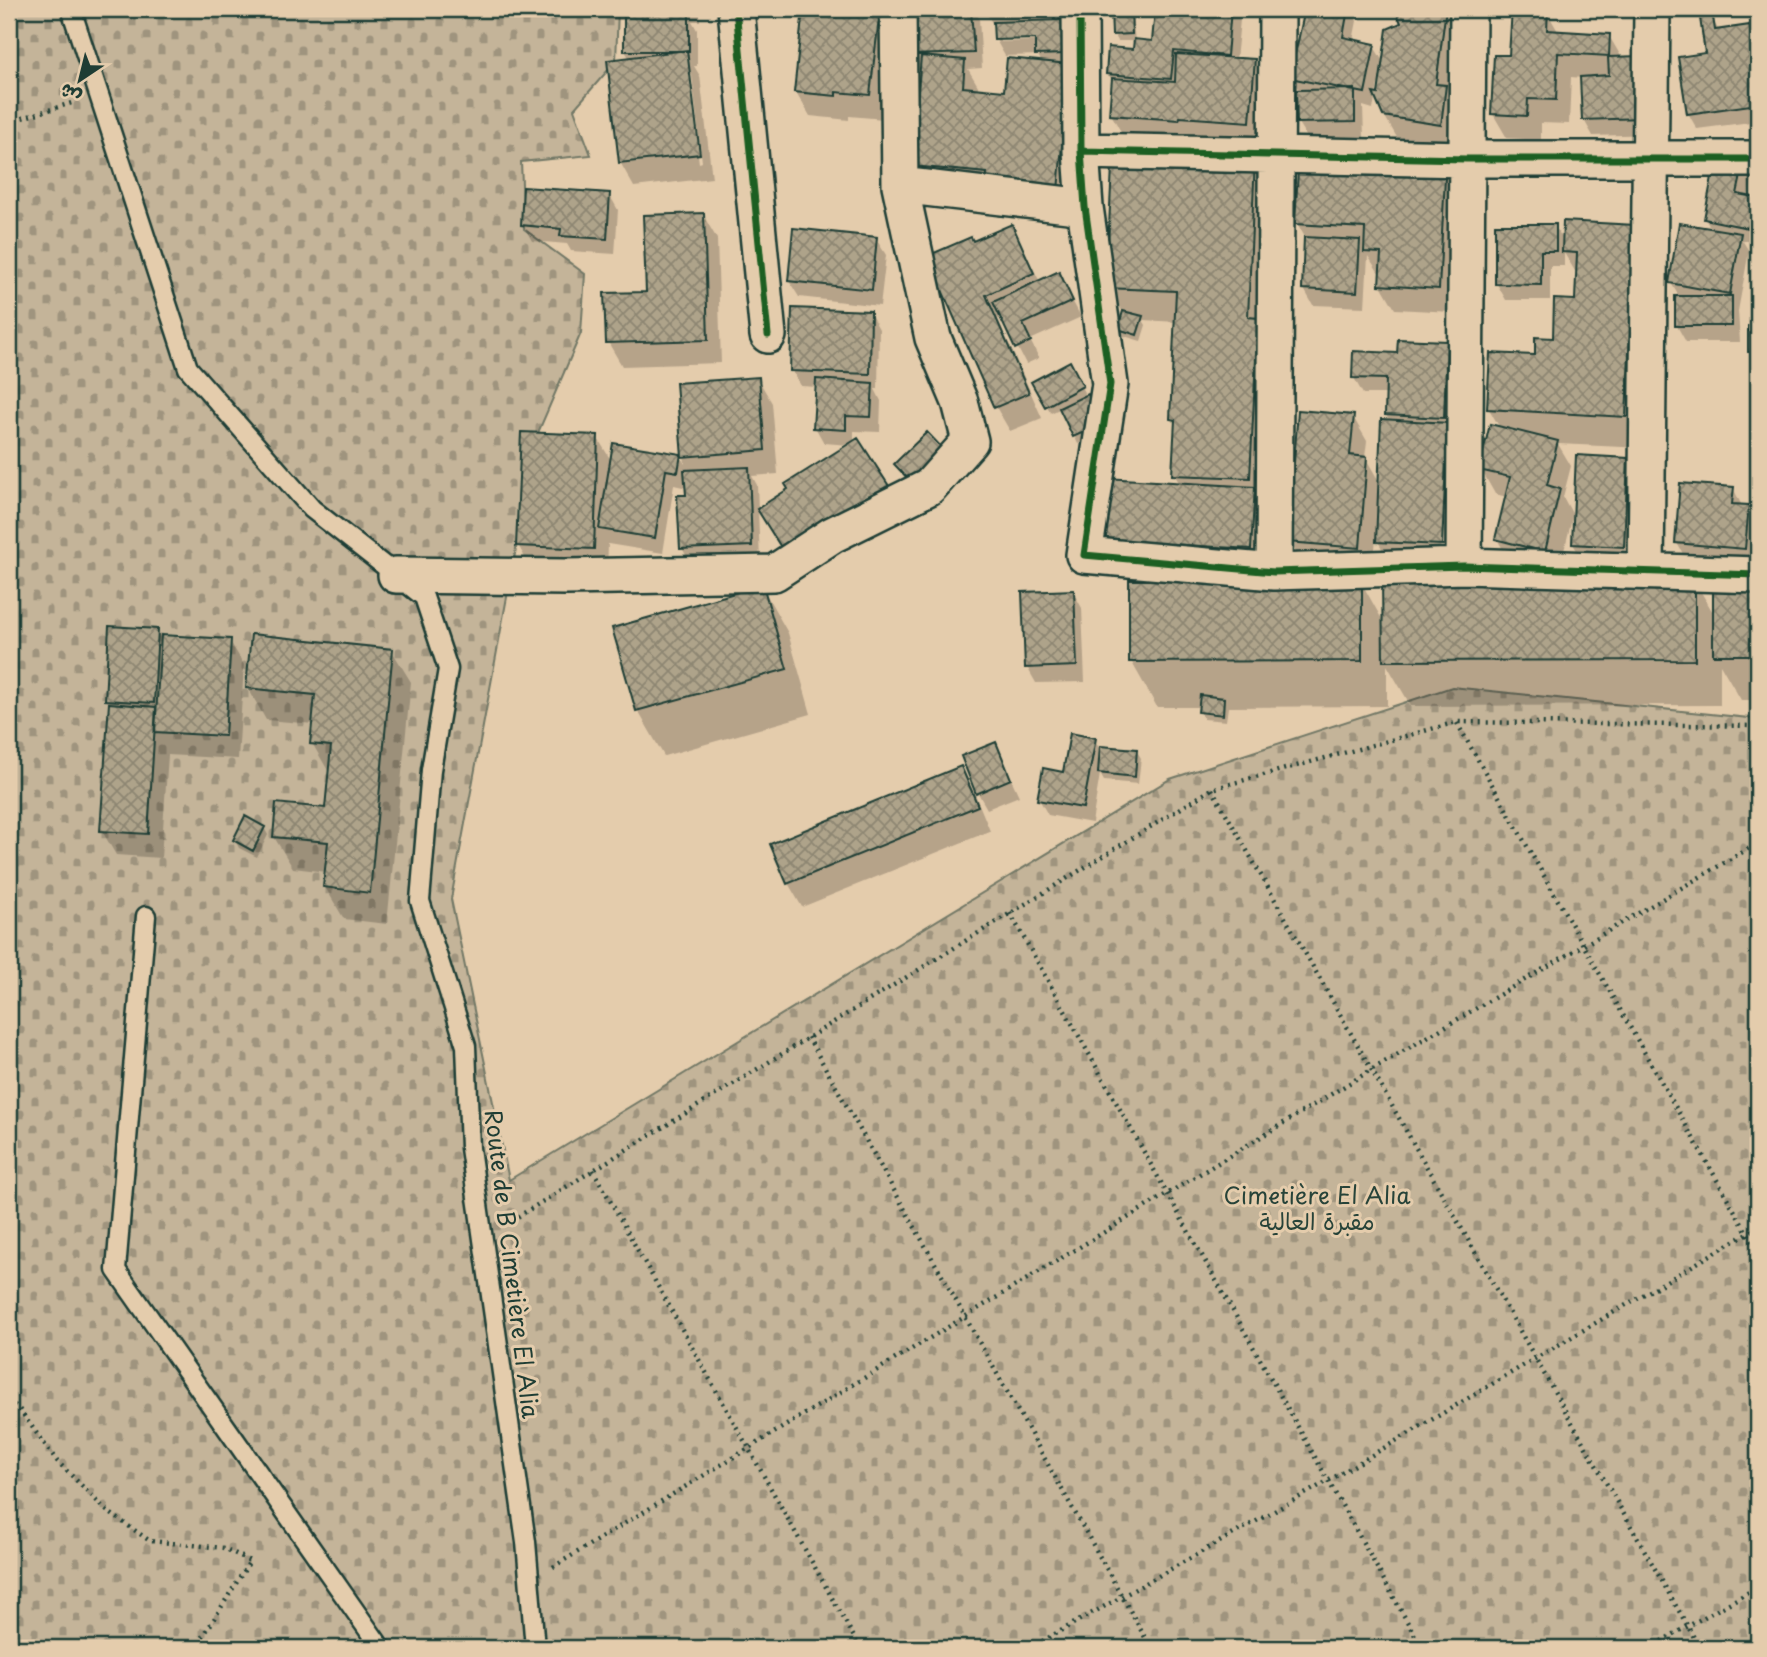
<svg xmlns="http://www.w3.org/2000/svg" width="1767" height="1657" font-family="'Playpen Sans','Playpen Sans Arabic',sans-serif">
<defs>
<pattern id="cemetery-stones" width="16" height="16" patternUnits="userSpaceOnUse" patternTransform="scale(1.75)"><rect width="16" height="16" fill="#c4b499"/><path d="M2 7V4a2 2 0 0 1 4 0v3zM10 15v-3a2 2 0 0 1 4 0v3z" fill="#9f947e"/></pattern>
<pattern id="building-cross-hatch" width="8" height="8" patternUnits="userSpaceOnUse" patternTransform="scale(1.75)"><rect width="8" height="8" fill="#aea38a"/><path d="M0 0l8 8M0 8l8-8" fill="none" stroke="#8d8672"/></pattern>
</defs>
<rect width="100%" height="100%" fill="#e4ccac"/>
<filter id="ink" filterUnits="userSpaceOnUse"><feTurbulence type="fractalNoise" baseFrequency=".0143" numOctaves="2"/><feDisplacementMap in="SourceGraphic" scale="14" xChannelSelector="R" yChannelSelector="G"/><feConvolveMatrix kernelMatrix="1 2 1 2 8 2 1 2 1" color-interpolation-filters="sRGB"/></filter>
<g filter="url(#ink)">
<path fill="url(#cemetery-stones)" stroke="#727866" stroke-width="2" d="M9,9H618L616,61L574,109L591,155L521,162L524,229L585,274L581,333L537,435L451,899L509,1180L1170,779L1452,687L1758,719V1648H9Z"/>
<path fill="#0003" fill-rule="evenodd" d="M605,9H700V21H692L697,30V66H694L700,76L712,178L634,187L620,162L630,59L625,51V20H612ZM688,75H692L702,162L699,163Z
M804,9H895L884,119L849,116V120L810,116L796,92Z
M923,9H973L979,18L982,68L968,69L978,86V90L1005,92L1042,63L1038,55L1005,56L996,40L995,28L984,9H1077L1071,215L928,190L914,166L922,71H919L910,55L924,18ZM1036,37V41L1001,42V38Z
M1113,9H1172L1171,14L1185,15L1186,9H1233L1240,20L1236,60L1254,61L1268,85L1264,145L1125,139L1111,114L1113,83L1108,73L1135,51L1154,43L1156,14L1132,12L1135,41H1118L1114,34Z
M1306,9H1350L1357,21L1353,41L1373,45L1384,63L1403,24L1397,9H1468L1459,156L1403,148L1384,115L1379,96L1381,85L1378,84L1373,109L1363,106L1364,138L1308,139L1298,123L1300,92L1292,78Z
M1506,9H1556V14H1548L1559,33L1609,36L1622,58L1651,134L1593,136L1584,120L1582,78L1571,77L1569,124L1541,123V140L1507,138L1493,114L1511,57L1513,15H1510Z
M1701,9H1746L1745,17L1704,14Z
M1712,19L1719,31L1749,27L1758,43V121L1697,129L1688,113L1707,55Z
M1254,161L1273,192L1264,573L1117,568L1180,484L1174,474L1176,426L1172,419L1177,322L1143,320L1146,325L1141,341L1124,336L1120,329L1124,314L1108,287Z
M1445,162L1459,186L1452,312L1395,309L1381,285V276L1368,256L1365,307L1313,305L1304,289L1306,239L1297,223Z
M1743,163L1752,179L1748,198L1753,199L1758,209V233L1756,243L1742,240L1749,251L1738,311L1740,342H1686L1677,326L1680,298L1671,283L1712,230L1705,219Z
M609,194L618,210L615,254L571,251L567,244L532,241L523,225Z
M703,215L717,239L721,363L622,366L608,342L648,293Z
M1012,226L1040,282L1058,274L1081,317L1030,340L1039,358L1026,364L1002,317L998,319L1042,418L1010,431L996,407L929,257L973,243Z
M1555,226L1564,241L1634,227L1644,448L1558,444L1571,466L1563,497L1573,515L1558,575L1511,563L1497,539L1507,497L1495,494L1481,469L1500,428L1489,409L1554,340L1577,302L1578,276L1564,253V266H1550V300H1506L1497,284Z
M876,239L886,255L880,306L799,297L789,281Z
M870,313L879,329L878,389H875L881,401L880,432L854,431V442L887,487L901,511L790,490L850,445L824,443L815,427L817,387L801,386L792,370Z
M1750,328H1758V367L1749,351Z
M1446,343L1455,359V569L1392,566L1376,538L1373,571L1304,566L1290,542L1353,417L1367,441L1365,457L1380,483L1390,422L1386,415L1387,394H1363L1354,378ZM1445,446H1448L1443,554H1440Z
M1069,364L1105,432L1078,444L1061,408L1051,413L1034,383Z
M758,379L772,403L778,474L752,476L757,485L760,561L691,564L682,548L687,488L674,485L663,553L608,544L607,573L532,570L518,545L597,437L612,462L680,456L685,464L678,385Z
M1627,460L1636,476L1632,562L1583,560L1573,544Z
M1733,488L1742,506L1748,507L1757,523L1754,565L1686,559L1677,543Z
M1694,580L1715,616L1758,587V700H1741L1720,664V705L1411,706L1387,665V706L1228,707L1226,721L1204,719L1200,712V707H1157L1131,661L1361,582L1384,623Z
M762,587L788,633L811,714L664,756L638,711L614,629Z
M1073,592L1082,608L1085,682L1036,683L1027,667Z
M156,630L160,637L230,641L244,665L238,759L168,755L161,858L116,855L102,831L110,705L107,700Z
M392,651L411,682L387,924L344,919L325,887L327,872L293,868L274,837L327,810L330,774L312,743L314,724L266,720L248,688Z
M1095,740L1101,752L1136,750L1141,758L1138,784L1104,781L1100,774L1092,823L1048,815L1039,799Z
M995,744L1019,796L987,809L978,793Z
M960,768L974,792L990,831L802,907L788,883Z
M264,828L268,835L257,857L239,848L235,840Z"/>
<path fill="url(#building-cross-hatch)" stroke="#1f3d34" stroke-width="2" d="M803,9H880L870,95L836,92V96L794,92Z
M921,9H971L974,53L908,55L906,17L922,16Z
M984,9H1061L1060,19L983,11Z
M1111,9H1131L1132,34L1112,35Z
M1184,9H1231L1227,56L1174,51L1171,79L1106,74L1108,47L1133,49L1134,39L1152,41L1155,10L1184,13Z
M1305,9H1348L1343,37L1375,44L1365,93L1290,78Z
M1395,9H1446L1436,84L1446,85L1441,125L1383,116L1373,93L1378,94L1387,29L1401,23Z
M1512,9L1548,10L1547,30L1610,34L1609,56L1558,53L1556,100L1528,99L1527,116L1491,114L1494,55H1509Z
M624,13H689V51H624Z
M1713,17L1715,30L1750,25L1758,85V104L1687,114L1678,57L1705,53L1700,18Z
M1063,20L1064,54L1035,55V39L994,40L993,22Z
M687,50L700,154L619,163L607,60Z
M1176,54L1255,59L1250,122L1180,117L1179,120L1109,115L1112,78L1175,82Z
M921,56L965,60L963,87L1004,91L1007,58L1069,64L1058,191L986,185L987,173L912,166Z
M1641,56L1643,118L1582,120L1580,77L1609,75L1608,57Z
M1355,89V122L1297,123L1296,90Z
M1299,152L1446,160L1439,289L1379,285L1381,253L1364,252L1365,228L1295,224Z
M1716,156L1744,162L1737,194L1754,197L1748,228L1704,219Z
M1255,159L1248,317L1258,318L1250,478L1172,475L1175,420L1170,419L1176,291L1106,288L1112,166Z
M523,187L610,193L607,239L560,236L561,229L521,225Z
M704,213L708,340L606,343L604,293L646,292L643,215Z
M1563,221L1635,225L1626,417L1487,409L1490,353L1535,355V337L1553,338L1554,299L1575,300L1577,253L1562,252Z
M1679,223L1741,233L1730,294L1669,283Z
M1012,224L1034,273L986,295L1029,393L994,408L927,256L971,237L973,241Z
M1495,224H1556V251H1541V285L1495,284Z
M793,228L877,237L872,290L788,281Z
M1304,237L1360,240L1357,292L1302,289Z
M1059,271L1073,301L1023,324L1031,341L1015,349L993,302Z
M1675,296H1732V326H1675Z
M792,308L871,311L870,374L790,371Z
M1123,311L1143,316L1137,335L1118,329Z
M1748,326L1758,327V352H1748Z
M1398,339L1447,341L1444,418L1385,415L1386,379L1352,378L1353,351L1397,353Z
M1070,361L1083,386L1045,407L1031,382Z
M759,377L765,450L682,457L676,383Z
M816,379L873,383L871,417L846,416V430L813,428Z
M1088,394L1102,424L1073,437L1059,408Z
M1298,410L1354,415L1350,455L1367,457L1360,548L1288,542Z
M1381,419L1448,423L1442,545L1376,542Z
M1490,424L1558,441L1547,485L1560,489L1545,552L1495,539L1510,477L1479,470Z
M521,432L598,435L594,549L516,546Z
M927,432L946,452L913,484L894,464Z
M858,438L889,486L784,552L757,509L788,489L785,484Z
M613,443L681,454L678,472L666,470L655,538L599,529Z
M1576,455L1628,458L1624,547L1572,544Z
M749,467L752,546L680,549L677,495H686L684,470Z
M1105,478L1255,487L1251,549L1169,544V548L1101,544Z
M1680,483L1734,487L1732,504L1749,505L1745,549L1675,543Z
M1695,578V660L1383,661L1382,579Z
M1129,580H1362V661L1129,662Z
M763,585L787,669L636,711L612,628Z
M1713,585H1758V655H1713Z
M1074,590L1077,666L1025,668L1022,592Z
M109,626L158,629L154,703L105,700Z
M251,634L393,649L370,893L323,887L328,842L273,837L276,803L325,808L331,746L310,744L315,695L246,688Z
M161,635L231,639L225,736L155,732Z
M1200,695L1224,698L1223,715L1198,712Z
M109,703L156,707L148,834L100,831Z
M1070,733L1096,738L1083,808L1037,800L1043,768L1063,772Z
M996,742L1011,779L976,794L961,756Z
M1100,746L1137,749L1135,777L1098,773Z
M961,766L978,806L787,884L770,844Z
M245,816L265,827L253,851L233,840Z"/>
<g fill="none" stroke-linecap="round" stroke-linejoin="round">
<defs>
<path id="lane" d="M71,9L188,368L312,509L424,597L448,669L431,770L420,901L466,1046L470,1148L526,1542L535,1648
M146,916L116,1270L381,1648"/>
<path id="street" d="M736,9L768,335
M1080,9L1081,151L1085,207L1110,384L1084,555L1274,572L1464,566L1758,575
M1081,151L1467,159H1758
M900,185L1085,207
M1464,566L1468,9
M1646,571L1652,9
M1274,572L1277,9
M396,575L566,577L774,573L832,535L929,487L970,441L960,402L933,338L900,185L898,9"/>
</defs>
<use href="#lane" stroke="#1f3d34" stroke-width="23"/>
<use href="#street" stroke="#1f3d34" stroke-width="40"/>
<path stroke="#1f3d34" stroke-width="4.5" stroke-dasharray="2 5" stroke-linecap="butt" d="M9,122L75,102
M1457,723L1758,1252
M1212,789L1700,1648
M1010,913L1422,1648
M808,1037L1151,1648
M593,1170L860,1648
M506,1224L1212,789L1457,722L1757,726L1758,729
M9,1400L19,1409L57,1461L107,1511L150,1541L224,1548L250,1561L196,1648
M553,1567L1371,1070L1758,843
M1030,1648L1328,1481L1758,1227
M1649,1648L1758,1587"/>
<use href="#lane" stroke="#e4ccac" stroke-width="18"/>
<use href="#street" stroke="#e4ccac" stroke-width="35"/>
<defs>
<path id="cycleway" d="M736,9L768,335
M1080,9L1081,151L1085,207L1110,384L1084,555L1274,572L1464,566L1758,575
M1081,151L1467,159H1758"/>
</defs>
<use href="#cycleway" stroke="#e4ccac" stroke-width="11"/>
<use href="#cycleway" stroke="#1b5e20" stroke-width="7"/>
</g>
</g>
<g text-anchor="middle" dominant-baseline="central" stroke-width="6" stroke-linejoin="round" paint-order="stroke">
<g font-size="23" fill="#274339" stroke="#e4ccac">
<text x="1317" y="1194">Cimetière El Alia<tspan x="1317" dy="26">مقبرة العالية</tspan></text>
</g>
<g font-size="23" fill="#1f3d34" stroke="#e4ccac">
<text transform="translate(513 1264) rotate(83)">Route de B Cimetière El Alia</text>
</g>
</g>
<rect width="1767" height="1657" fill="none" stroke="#e4ccac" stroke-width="35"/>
<rect x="18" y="18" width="1732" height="1622" fill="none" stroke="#1f3d34" stroke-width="2.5" filter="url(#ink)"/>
<g transform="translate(80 80) rotate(215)" stroke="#e4ccac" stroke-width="5" paint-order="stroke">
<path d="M0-5L12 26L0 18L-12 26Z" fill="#1f3d34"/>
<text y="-10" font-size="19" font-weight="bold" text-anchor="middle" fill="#1f3d34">ش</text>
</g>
</svg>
